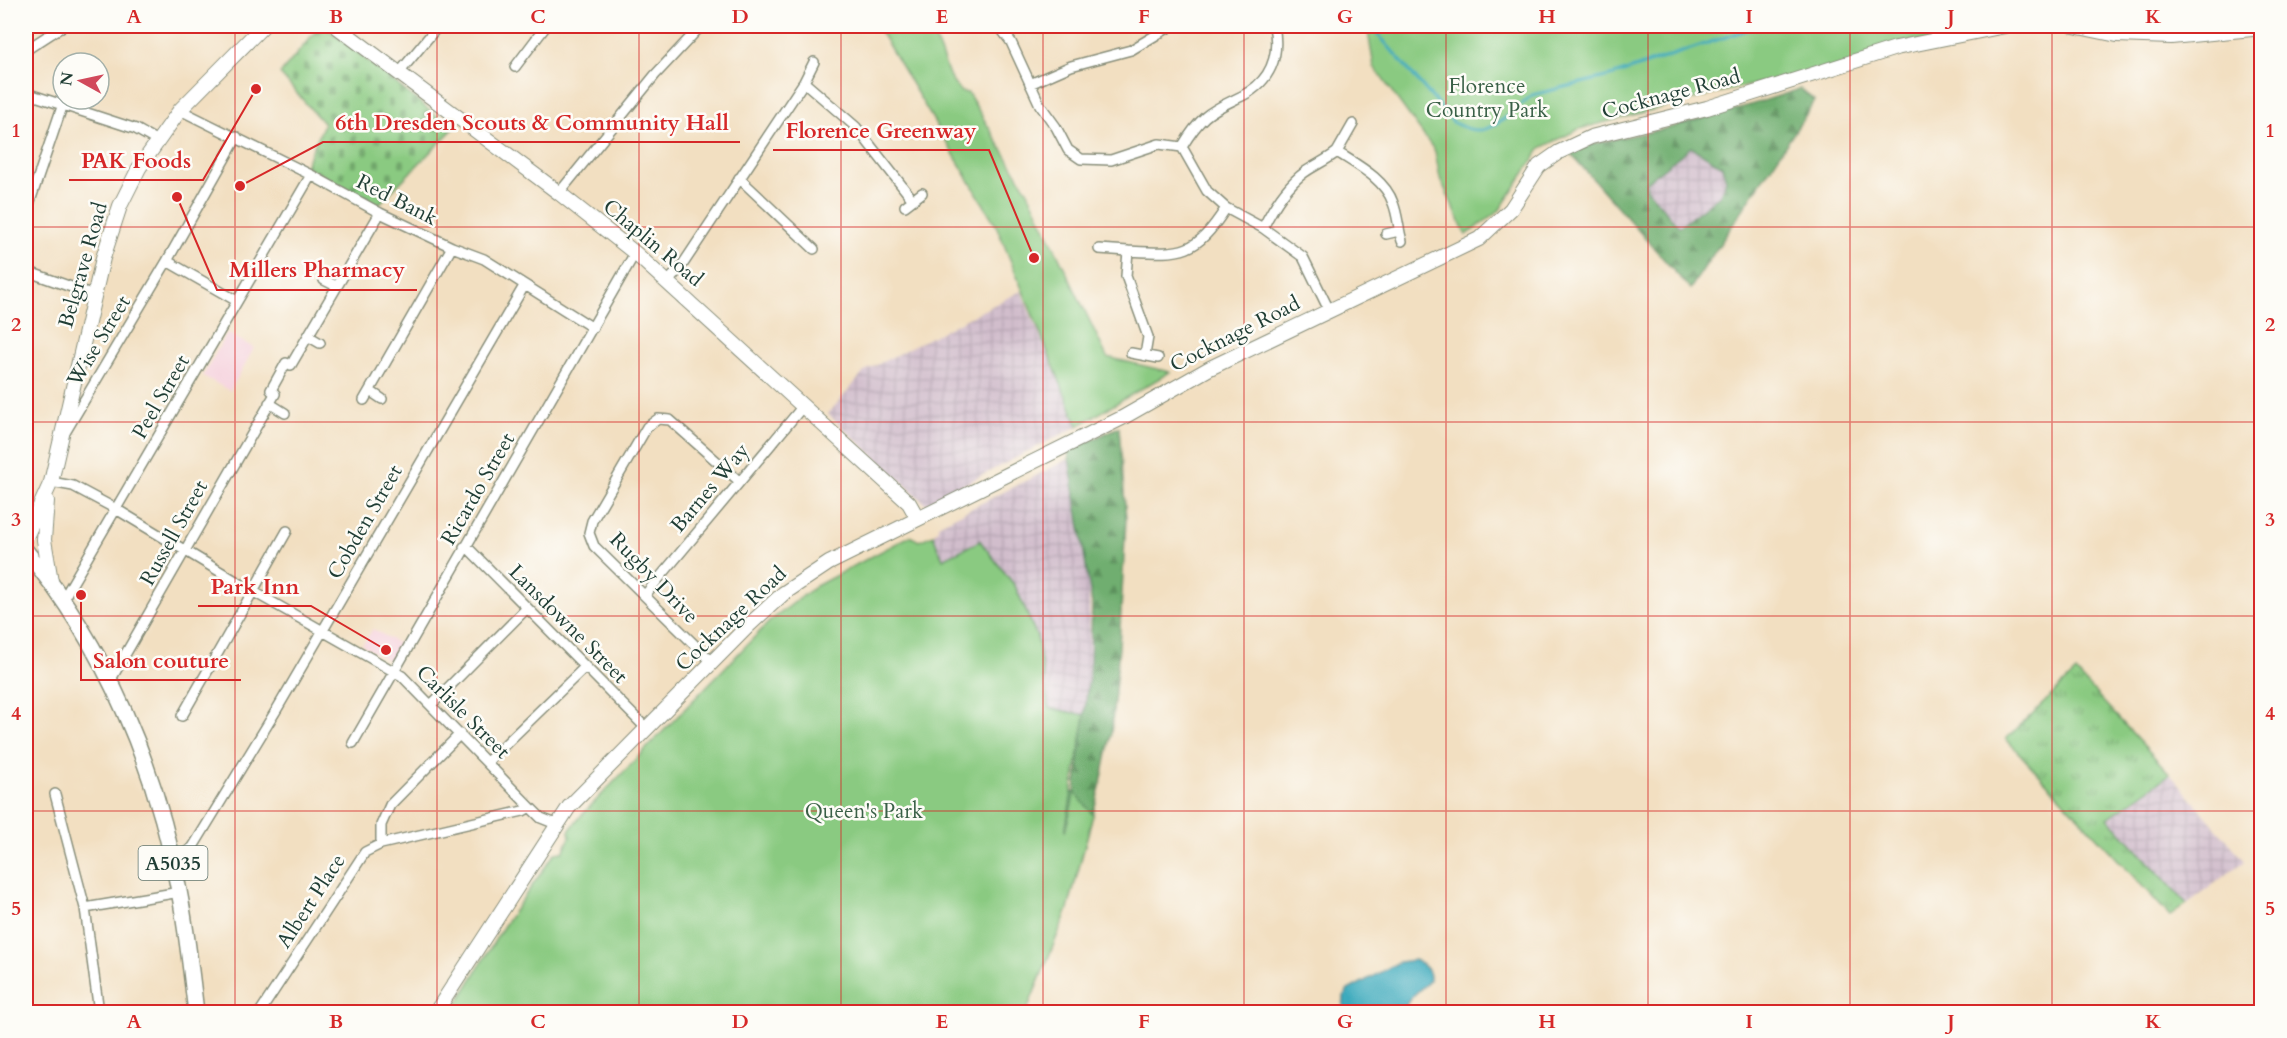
<svg xmlns="http://www.w3.org/2000/svg" width="2287" height="1038" font-family="Cardo,serif">
<defs>
<pattern id="industrial-grid" width="8" height="8" patternUnits="userSpaceOnUse" patternTransform="scale(1.5)"><rect width="8" height="8" fill="#d1bdcc"/><path d="M0 4h8M4 0v8" fill="none" stroke="#b3a3b0"/></pattern>
<pattern id="grass-tufts" width="24" height="20" patternUnits="userSpaceOnUse" patternTransform="scale(1.5)"><rect width="24" height="20" fill="#8aca81"/><path d="M3 7l-1-3M5 7V3M7 7l1-3M15 17l-1-3M17 17v-4M19 17l1-3" fill="none" stroke="#70a56a"/></pattern>
<pattern id="forest-firs" width="22" height="20" patternUnits="userSpaceOnUse" patternTransform="scale(1.5)"><rect width="22" height="20" fill="#6fae6f"/><path d="M5 1l3.5 6h-7zM16 11l3.5 6h-7z" fill="#5b8f5c"/></pattern>
<pattern id="cemetery-stones" width="16" height="16" patternUnits="userSpaceOnUse" patternTransform="scale(1.5)"><rect width="16" height="16" fill="#8aca81"/><path d="M2 7V4a2 2 0 0 1 4 0v3zM10 15v-3a2 2 0 0 1 4 0v3z" fill="#70a56a"/></pattern>
</defs>
<rect width="100%" height="100%" fill="#fdfcf7"/>
<filter id="ink" filterUnits="userSpaceOnUse"><feTurbulence type="fractalNoise" baseFrequency=".0167" numOctaves="2"/><feDisplacementMap in="SourceGraphic" scale="12" xChannelSelector="R" yChannelSelector="G"/><feConvolveMatrix kernelMatrix="1 2 1 2 8 2 1 2 1" color-interpolation-filters="sRGB"/></filter>
<filter id="wash" filterUnits="userSpaceOnUse"><feTurbulence type="fractalNoise" baseFrequency=".008" numOctaves="4" result="noise"/><feDisplacementMap in="SourceGraphic" scale="24" xChannelSelector="R" yChannelSelector="G"/><feGaussianBlur stdDeviation="1.35" result="paint"/><feColorMatrix in="noise" values="0 0 0 0 0 0 0 0 0 0 0 0 0 0 0 0 0 1.4 0 .05"/><feComposite in="paint" operator="in"/></filter>
<g filter="url(#wash)">
<rect width="100%" height="100%" fill="#f2dfc1"/>
<path fill="#f5cfdc" d="M227,333L254,348L230,391L203,376Z
M26,463L40,468L26,507Z
M373,629L399,644L390,660H387L362,645Z"/>
<path fill="url(#industrial-grid)" d="M1691,147L1722,166L1726,180L1720,195L1679,227L1647,189L1646,182Z
M1021,291L1078,426L926,504L828,414L865,371Z
M26,426L37,430L26,463Z
M1075,456L1089,549L1090,670L1085,715L1049,708L1037,637L1015,586L980,541L943,559L933,535L938,530V525Z
M2170,774L2245,861L2187,904L2108,818Z"/>
<path fill="url(#grass-tufts)" stroke="#54845a" stroke-width="1.5" d="M2076,672L2170,774L2108,818L2187,904L2170,916L2006,739Z"/>
<path fill="url(#forest-firs)" stroke="#477652" stroke-width="1.5" fill-rule="evenodd" d="M1800,89L1815,101L1690,289L1570,153C1603,138 1638,136 1672,127C1715,116 1758,103 1800,89ZM1691,147L1722,166L1726,180L1720,195L1679,227L1647,189L1646,182Z
M1119,427L1126,519L1119,647L1111,734L1101,783L1068,909L1026,1012L980,541L1015,586L1037,637L1052,793L1075,792L1090,670L1092,604L1068,451Z"/>
<path fill="url(#cemetery-stones)" stroke="#54845a" stroke-width="1.5" d="M320,26H324L453,129L378,205L305,166L324,124L280,74Z"/>
<path fill="#8aca81" stroke="#54845a" stroke-width="1.5" d="M877,26H934L931,28L951,80L961,92L968,93L1028,192L1107,357L1170,372L1078,426L996,225Z
M1367,26H2005L1841,67L1737,88L1579,129L1541,148L1499,211L1466,235L1440,178L1435,151L1374,67Z
M2065,26H2261L2117,35Z
M933,535L943,559L980,541L1015,586L1037,637L1049,708L1085,715L1065,832L1075,792L1093,815L1068,909L1026,1012H452L503,927L555,853L563,852L570,837L569,831L578,819L770,621L816,586L910,536L919,541Z"/>
<path fill="#3eaabd" stroke="#2e7478" stroke-width="1.5" d="M1414,960C1423,964 1431,969 1430,980C1421,990 1406,998 1404,1012H1343L1344,996L1348,990L1399,962Z"/>
<g fill="none" stroke-linecap="round" stroke-linejoin="round">
<path stroke="#3eaabd" stroke-width="3" d="M1371,26L1454,123C1480,136 1489,130 1511,114
M1522,104L1532,95L1614,75L1758,26"/>
</g>
</g>
<g filter="url(#ink)">
<g fill="none" stroke-linecap="round" stroke-linejoin="round">
<defs>
<path id="street" d="M999,26L1011,42L1040,105L1056,127L1068,150L1081,159L1111,160L1159,144L1182,147L1207,191L1226,208L1263,228L1303,257L1329,310
M26,50L63,26
M515,67L546,26
M399,73L438,26
M804,82L856,127L913,200
M1030,84L1071,66L1131,50L1171,26
M26,93L136,129L157,141
M180,110L311,175L380,213L452,247L484,259L593,328
M1182,147C1188,137 1196,125 1205,117C1215,108 1230,102 1242,96C1271,81 1280,56 1274,26
M1337,152L1353,124
M739,178L814,249
M559,193L655,75L701,26
M905,206L922,193
M26,213L63,104
M1263,228C1273,207 1286,186 1305,172C1315,165 1327,160 1337,152C1357,165 1385,179 1393,203C1398,215 1398,228 1402,241
M1386,234L1399,231
M1099,249L1128,251
M167,261L237,301
M26,271L94,295
M324,280L336,286
M668,282L683,264L804,82L814,62
M308,336L320,343
M1131,353L1158,358
M1145,355L1148,337L1126,276L1128,251C1182,254 1195,256 1226,208
M291,365L380,213
M370,391L382,399
M364,400L452,247
M269,403L285,413
M66,431L167,261L237,137
M51,482L73,486L116,509L254,592L402,676L530,807L541,818L556,824
M464,547L470,550L646,728
M645,595L804,405
M62,601L311,175
M712,662L594,546L589,533L592,521L647,427L658,419L670,420L739,481
M110,681L275,394L271,390L286,363
M431,705L526,609
M182,716L287,531
M353,743L635,253
M488,761L585,667
M55,794L85,908L99,1012
M381,844V825L390,805L460,734
M173,862L193,847L277,709L524,286
M85,908L180,892
M260,1012L365,852L381,844L523,811L530,807"/>
<path id="secondary" d="M336,26L559,193L635,253L909,503L918,519
M2074,26L2117,35L2171,37L2262,28
M47,501L44,540L51,581
M26,537L51,482L103,258L120,206L139,168L180,110L263,26
M436,1012L569,807L749,625L784,593L829,563L1122,418L1210,368L1479,239L1511,209L1539,166L1559,152L1591,137L1707,108L1896,48L2005,26"/>
<path id="primary" d="M26,551C106,647 157,769 179,891C187,931 191,972 196,1012"/>
</defs>
<use href="#street" stroke="#888e7a" stroke-width="12"/>
<use href="#secondary" stroke="#888e7a" stroke-width="16"/>
<use href="#primary" stroke="#888e7a" stroke-width="18"/>
<use href="#street" stroke="#fff" stroke-width="9"/>
<use href="#secondary" stroke="#fff" stroke-width="14"/>
<use href="#primary" stroke="#fff" stroke-width="15"/>
</g>
</g>
<path fill="none" stroke="#d62828" stroke-width="1.5" stroke-opacity="0.55" d="M235,26V1012M437,26V1012M639,26V1012M841,26V1012M1043,26V1012M1244,26V1012M1446,26V1012M1648,26V1012M1850,26V1012M2052,26V1012M26,227H2262M26,422H2262M26,616H2262M26,811H2262"/>
<g text-anchor="middle" dominant-baseline="central" stroke-width="5" stroke-linejoin="round" paint-order="stroke">
<rect fill="#fdfcf7" stroke="#62766e" stroke-width="1.5" x="138.5" y="846" width="69" height="34" rx="4.5"/>
<g font-size="20" font-weight="bold" fill="#1f3d34">
<text x="173" y="863">A5035</text>
</g>
<g font-size="21" fill="#3a6047" stroke="#fdfcf7">
<text x="1487" y="86">Florence<tspan x="1487" dy="24">Country Park</tspan></text>
<text x="864" y="811">Queen's Park</text>
</g>
<g font-size="21" fill="#1f3d34" stroke="#fdfcf7">
<text transform="translate(1671 94) rotate(-15)">Cocknage Road</text>
<text transform="translate(397 200) rotate(27)">Red Bank</text>
<text transform="translate(653 243) rotate(40)">Chaplin Road</text>
<text transform="translate(83 265) rotate(-74)">Belgrave Road</text>
<text transform="translate(1235 334) rotate(-27)">Cocknage Road</text>
<text transform="translate(99 341) rotate(-59)">Wise Street</text>
<text transform="translate(161 397) rotate(-60)">Peel Street</text>
<text transform="translate(710 488) rotate(-50)">Barnes Way</text>
<text transform="translate(478 489) rotate(-60)">Ricardo Street</text>
<text transform="translate(365 522) rotate(-60)">Cobden Street</text>
<text transform="translate(174 533) rotate(-61)">Russell Street</text>
<text transform="translate(654 578) rotate(46)">Rugby Drive</text>
<text transform="translate(731 619) rotate(-43)">Cocknage Road</text>
<text transform="translate(568 624) rotate(45)">Lansdowne Street</text>
<text transform="translate(463 712) rotate(45)">Carlisle Street</text>
<text transform="translate(311 901) rotate(-57)">Albert Place</text>
</g>
</g>
<path fill="none" stroke="#d62828" stroke-width="2" d="M240 186L323 142H740M1034 258L989 150H773M256 89L203 180H69M177 197L217 290H417M386 650L311 606H198M81 595L81 680H241"/>
<g fill="#d62828" stroke="#fdfcf7" stroke-width="2">
<circle cx="240" cy="186" r="6"/>
<circle cx="1034" cy="258" r="6"/>
<circle cx="256" cy="89" r="6"/>
<circle cx="177" cy="197" r="6"/>
<circle cx="386" cy="650" r="6"/>
<circle cx="81" cy="595" r="6"/>
</g>
<g font-size="22" text-anchor="middle" font-weight="bold" fill="#d62828" stroke="#fdfcf7" stroke-width="5" stroke-linejoin="round" paint-order="stroke">
<text x="532" y="130">6th Dresden Scouts &amp; Community Hall</text>
<text x="881" y="138">Florence Greenway</text>
<text x="136" y="168">PAK Foods</text>
<text x="317" y="277">Millers Pharmacy</text>
<text x="255" y="594">Park Inn</text>
<text x="161" y="668">Salon couture</text>
</g>
<rect width="2287" height="1038" fill="none" stroke="#fdfcf7" stroke-width="66"/>
<g transform="translate(81 81) rotate(278)"><circle r="28" fill="#fdfcf7" stroke="#a4b0a9" stroke-width="1.5"/>
<path d="M0-4.5L10 22L0 15L-10 22Z" fill="#d1495b"/>
<text y="-9" font-size="16" font-weight="bold" text-anchor="middle" fill="#1f3d34">N</text>
</g>
<rect x="33" y="33" width="2221" height="972" fill="none" stroke="#d62828" stroke-width="2"/>
<g font-size="20" text-anchor="middle" font-weight="bold" fill="#d62828">
<text x="134" y="23">A</text>
<text x="336" y="23">B</text>
<text x="538" y="23">C</text>
<text x="740" y="23">D</text>
<text x="942" y="23">E</text>
<text x="1144" y="23">F</text>
<text x="1345" y="23">G</text>
<text x="1547" y="23">H</text>
<text x="1749" y="23">I</text>
<text x="1951" y="23">J</text>
<text x="2153" y="23">K</text>
<text x="16" y="137">1</text>
<text x="2270" y="137">1</text>
<text x="16" y="331">2</text>
<text x="2270" y="331">2</text>
<text x="16" y="526">3</text>
<text x="2270" y="526">3</text>
<text x="16" y="720">4</text>
<text x="2270" y="720">4</text>
<text x="16" y="915">5</text>
<text x="2270" y="915">5</text>
<text x="134" y="1028">A</text>
<text x="336" y="1028">B</text>
<text x="538" y="1028">C</text>
<text x="740" y="1028">D</text>
<text x="942" y="1028">E</text>
<text x="1144" y="1028">F</text>
<text x="1345" y="1028">G</text>
<text x="1547" y="1028">H</text>
<text x="1749" y="1028">I</text>
<text x="1951" y="1028">J</text>
<text x="2153" y="1028">K</text>
</g>
</svg>
